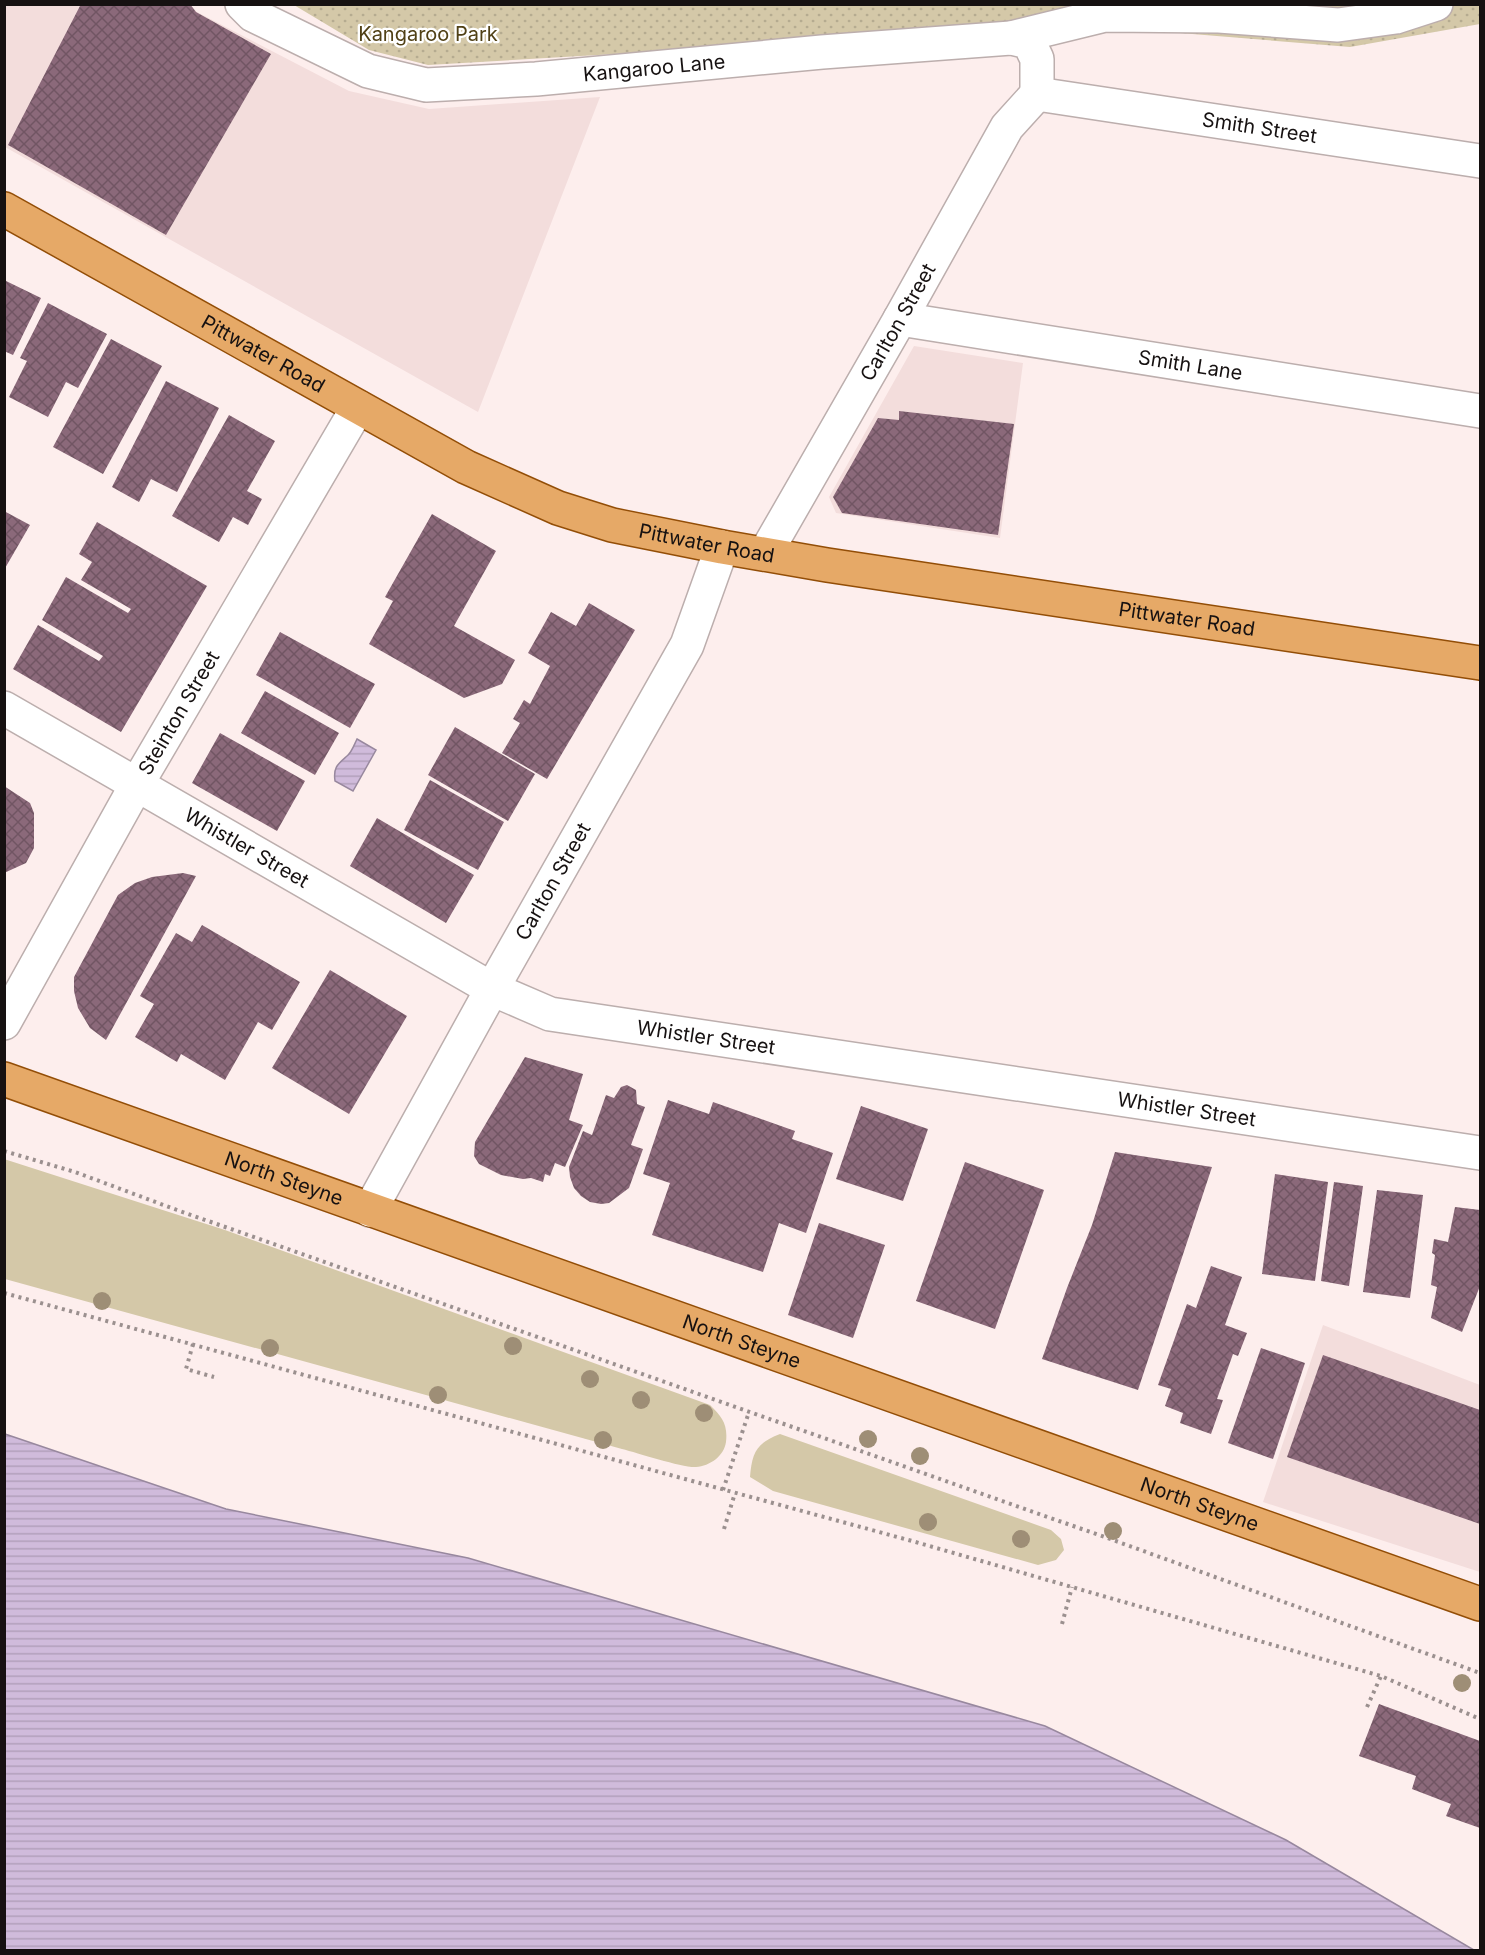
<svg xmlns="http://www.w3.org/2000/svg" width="1485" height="1955" font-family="Inter,sans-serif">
<defs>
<pattern id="park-dots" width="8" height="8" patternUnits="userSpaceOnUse" patternTransform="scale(1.5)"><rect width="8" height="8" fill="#d4c8a8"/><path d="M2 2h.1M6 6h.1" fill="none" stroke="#b5ab90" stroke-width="1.8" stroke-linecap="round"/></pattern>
<pattern id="water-rules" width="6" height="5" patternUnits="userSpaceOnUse" patternTransform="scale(1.5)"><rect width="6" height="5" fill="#d0bbdb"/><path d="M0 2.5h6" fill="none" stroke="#b2a0bb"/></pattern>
<pattern id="building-cross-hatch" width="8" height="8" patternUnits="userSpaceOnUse" patternTransform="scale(1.5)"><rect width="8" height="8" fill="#8b697a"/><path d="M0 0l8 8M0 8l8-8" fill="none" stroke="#715563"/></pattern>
</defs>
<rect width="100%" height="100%" fill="#fdeeed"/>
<path fill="#f3dddc" d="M5,5H190L197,12L349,91L429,109L600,97L478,412L5,147Z
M914,346L1023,363L1000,538L836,513L829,497Z
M1323,1325L1480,1385V1572L1263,1502Z"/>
<path fill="#d4c8a8" d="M4,1159L225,1230L710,1405C722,1417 728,1424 726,1442C724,1456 710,1466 696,1467C683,1468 638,1453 622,1449L5,1279Z
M780,1434L1051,1530L1061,1539L1064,1550L1056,1560L1038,1565L773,1491L750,1477C752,1453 756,1443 780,1434Z"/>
<path fill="url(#park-dots)" d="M1480,4V24L1350,47L1094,26L428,65L369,50L294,5Z"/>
<path fill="url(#water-rules)" stroke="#98889e" stroke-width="1.5" d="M357,739L376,750L353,791L335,781C333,767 338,764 347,756C352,752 354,745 357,739Z
M5,1434L226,1509L468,1558L1045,1726L1286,1840L1474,1950H5Z"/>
<path fill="url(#building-cross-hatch)" d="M81,4H190L196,12L271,54L166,235L8,145Z
M4,280L41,298L13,355L4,351Z
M48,303L107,334L78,388L66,382L48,417L9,397L27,361L20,358Z
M111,339L162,366L103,474L53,447Z
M166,381L219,408L177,492L151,479L139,502L112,487Z
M899,411L1014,424L998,535L842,513L833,497L878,418L899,420Z
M229,415L275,441L247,491L262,499L248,525L233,517L219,542L172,516Z
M4,511L30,525L4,570Z
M432,514L496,551L454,626L515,660L502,684L464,698L369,644L393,601L385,597Z
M97,522L207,586L121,732L13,669L38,625L99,661L103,656L42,620L66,577L128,613L131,609L81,580L92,562L79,554Z
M589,603L635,630L547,779L502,753L520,723L513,719L524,700L530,704L550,666L528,653L551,612L576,626Z
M280,632L375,684L350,728L256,675Z
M265,691L339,733L315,775L241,733Z
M455,727L535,774L508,821L428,775Z
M220,733L305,781L277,831L192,783Z
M430,780L504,822L478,870L404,830Z
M4,786L30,803L34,813V848L26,863L4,873Z
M377,818L474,875L446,923L350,866Z
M183,873L196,876L106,1040L90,1028L78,1008L74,991V977L118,895L135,883L152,877Z
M202,925L300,982L272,1030L258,1022L225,1080L181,1054L177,1062L135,1037L154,1004L140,996L176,933L192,942Z
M330,970L407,1016L349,1114L272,1068Z
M525,1057L583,1074L569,1120L583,1125L565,1167L555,1163L550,1176L545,1174L543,1182L531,1178L523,1179L501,1175L479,1164L474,1156L475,1142Z
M627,1085L636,1090L637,1104L645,1107L631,1145L643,1149L629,1188L609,1203L601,1204L590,1202L581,1196L574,1188L570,1177L569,1167L583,1131L592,1135L606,1095L614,1098L621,1087Z
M668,1100L709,1114L713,1102L795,1131L792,1139L833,1153L806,1233L779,1223L763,1272L652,1235L670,1183L643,1174Z
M861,1106L928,1129L903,1201L836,1179Z
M1115,1152L1212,1167L1138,1390L1042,1359L1067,1288L1092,1225Z
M965,1162L1044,1190L995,1329L916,1301Z
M1275,1174L1328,1182L1315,1281L1262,1274Z
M1334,1182L1363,1186L1349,1286L1321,1281Z
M1377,1190L1423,1195L1410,1298L1363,1292Z
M1455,1207L1480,1210V1286L1462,1332L1431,1318L1437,1287L1431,1285L1435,1255L1432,1253L1434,1239L1448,1242Z
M819,1223L885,1245L853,1338L788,1315Z
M1211,1266L1242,1277L1225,1325L1247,1333L1238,1356L1233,1354L1217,1399L1223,1400L1211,1434L1180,1423L1183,1413L1165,1406L1171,1389L1158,1385L1187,1304L1196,1308Z
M1261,1348L1305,1363L1273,1459L1228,1443Z
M1323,1355L1480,1410V1524L1287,1457Z
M1379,1704L1480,1741V1828L1446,1816L1451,1804L1412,1789L1416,1776L1359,1756Z"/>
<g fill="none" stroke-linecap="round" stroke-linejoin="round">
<defs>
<g id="minor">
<path id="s1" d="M242,4L253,15L368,71L426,85L536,79L822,52L1011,38L1029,42L1037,59V94"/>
<path d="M1011,38L1105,15L1219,16L1338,25L1396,17L1436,4"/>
<path id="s2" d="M1037,94L1480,161"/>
<path id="s3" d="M900,319L1480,411"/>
<path id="s4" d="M765,554L900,319L1007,127L1037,94"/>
<path id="s5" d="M4,708L492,989L550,1014L1480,1153"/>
<path id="s6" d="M4,1023L137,784L358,407"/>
<path id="s7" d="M370,1210L492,989L687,645L722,547"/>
</g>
<g id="major">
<path id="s8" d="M4,209L466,467L558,508L612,525L722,547L827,565L1480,663"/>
<path id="s9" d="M4,1079L1480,1604"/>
</g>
</defs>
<use href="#minor" stroke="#bcaead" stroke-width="36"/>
<use href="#major" stroke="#934e07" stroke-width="36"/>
<path stroke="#9b908f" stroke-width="4" stroke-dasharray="3 4.5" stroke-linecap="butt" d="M4,1151L75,1172L177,1210L1113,1540L1480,1673
M4,1293L912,1541L1381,1676L1480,1719
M193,1344L186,1369L214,1377
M723,1490L749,1412
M724,1529L735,1493
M1062,1624L1072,1587
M1367,1707L1381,1676"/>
<use href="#minor" stroke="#fff" stroke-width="33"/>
<use href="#major" stroke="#e6a967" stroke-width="33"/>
</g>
<g fill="#9e8e76">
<circle cx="102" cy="1301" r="9"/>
<circle cx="513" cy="1346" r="9"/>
<circle cx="270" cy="1348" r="9"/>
<circle cx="590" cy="1379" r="9"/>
<circle cx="438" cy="1395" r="9"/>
<circle cx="641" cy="1400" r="9"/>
<circle cx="704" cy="1413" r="9"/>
<circle cx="868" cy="1439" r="9"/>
<circle cx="603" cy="1440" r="9"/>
<circle cx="920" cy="1456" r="9"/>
<circle cx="928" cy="1522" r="9"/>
<circle cx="1113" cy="1531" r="9"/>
<circle cx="1021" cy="1539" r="9"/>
<circle cx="1462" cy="1683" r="9"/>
</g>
<g text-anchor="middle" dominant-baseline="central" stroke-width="4.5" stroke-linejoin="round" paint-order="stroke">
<g font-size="20" fill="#504015" stroke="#fff">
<text x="428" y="34">Kangaroo Park</text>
</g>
<g font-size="20" fill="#161111" stroke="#fff">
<text stroke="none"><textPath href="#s1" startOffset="432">Kangaroo Lane</textPath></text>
<text stroke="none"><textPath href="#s2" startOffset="225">Smith Street</textPath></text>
<text stroke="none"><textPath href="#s4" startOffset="267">Carlton Street</textPath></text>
<text stroke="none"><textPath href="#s8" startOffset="297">Pittwater Road</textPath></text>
<text stroke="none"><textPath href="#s3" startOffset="294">Smith Lane</textPath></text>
<text stroke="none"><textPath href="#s8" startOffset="783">Pittwater Road</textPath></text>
<text stroke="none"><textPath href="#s8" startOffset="1269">Pittwater Road</textPath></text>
<text stroke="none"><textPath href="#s6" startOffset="356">Steinton Street</textPath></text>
<text stroke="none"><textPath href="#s5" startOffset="280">Whistler Street</textPath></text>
<text stroke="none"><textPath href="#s7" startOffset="376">Carlton Street</textPath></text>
<text stroke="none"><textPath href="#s5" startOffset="784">Whistler Street</textPath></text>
<text stroke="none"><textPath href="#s5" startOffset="1270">Whistler Street</textPath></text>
<text stroke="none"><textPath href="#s9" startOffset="297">North Steyne</textPath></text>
<text stroke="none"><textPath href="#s9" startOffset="783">North Steyne</textPath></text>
<text stroke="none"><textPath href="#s9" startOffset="1269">North Steyne</textPath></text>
</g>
</g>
<rect width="1485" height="1955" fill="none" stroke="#161111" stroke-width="12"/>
</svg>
